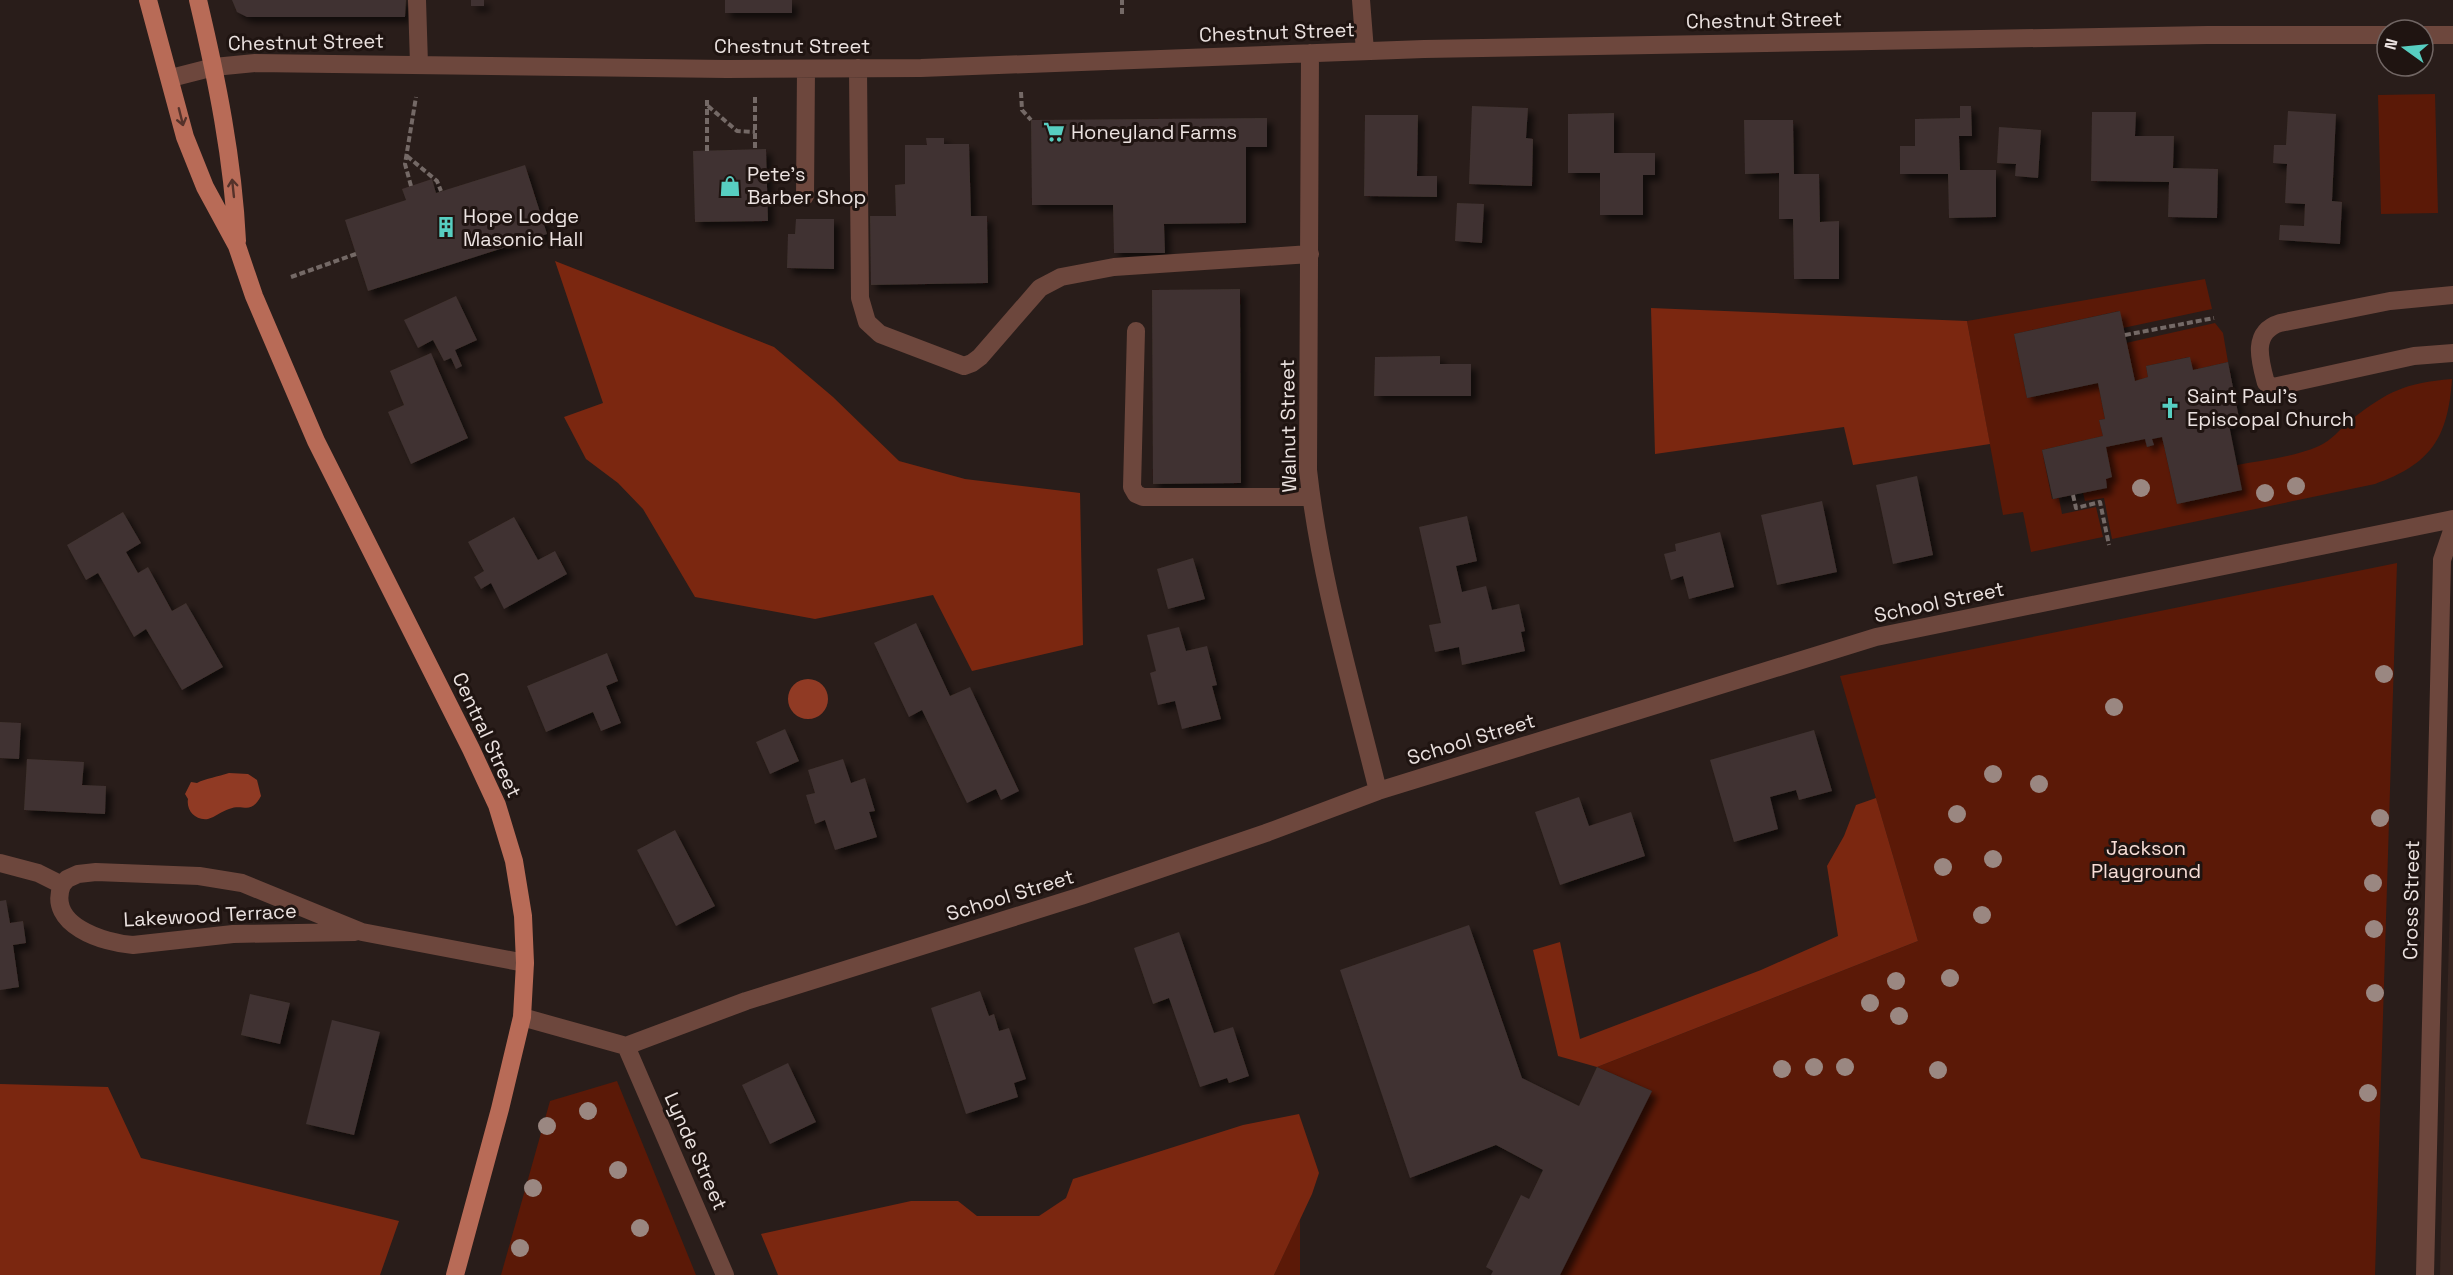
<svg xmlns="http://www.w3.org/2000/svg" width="2453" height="1275" font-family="'Space Grotesk',sans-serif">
<defs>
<filter id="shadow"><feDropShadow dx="5.5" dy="5.5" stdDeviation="3" flood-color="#0009"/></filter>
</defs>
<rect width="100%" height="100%" fill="#291d1a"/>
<path fill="#382621" d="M2453,789V1275H2440Z"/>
<path fill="#5b1907" d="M2435,94L2438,213L2381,214L2378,95Z
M2205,279L2212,309L2123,328L2119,311L2014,334L2027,398L2098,383L2105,419L2099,420L2103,436L2042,450L2052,499L2059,498L2062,514L2096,507L2103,537L2031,552L2023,512L2003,515L1967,321Z
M2215,323L2223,333L2228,362L2193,370L2189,357L2146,366L2148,377L2135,381L2126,343Z
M2452,379C2448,438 2431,464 2375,484L2112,539L2104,498L2085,501L2083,493L2107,488L2106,479L2111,477L2106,447L2145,439L2147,447L2154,445L2152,439L2162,437L2177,504L2242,490L2237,465C2263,460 2294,457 2319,446C2332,440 2340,429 2351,420C2388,391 2405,383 2452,379Z
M2397,563L2375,1275H1560L1652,1091L1597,1067L1918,941L1840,676Z
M617,1081L696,1275H501L550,1101Z
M1300,1219V1275H1274Z"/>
<path fill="#7b2710" d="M555,261L774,347L833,397L899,461L965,479L1080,493L1083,645L972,671L933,595L815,619L695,597L643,509L618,483L586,459L564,417L603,403Z
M1651,308L1967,321L1990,444L1853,465L1844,427L1655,454Z
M1876,798L1918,941L1597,1067L1558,1056L1533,950L1560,942L1580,1039L1761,970L1838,936L1827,866L1844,836L1856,805Z
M0,1084L108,1087L141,1158L399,1221L380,1275H0Z
M1299,1114L1319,1173L1312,1194L1274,1275H778L761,1234L911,1201H958L977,1216H1039L1066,1198L1073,1179L1243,1125Z"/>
<path fill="#903a24" d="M788 699a20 20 0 1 1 40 0a20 20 0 1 1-40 0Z
M229,773L248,774L257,780L261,796C250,816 244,803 229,809C222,811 215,817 208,819C195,821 186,810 188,799L185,794L191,782L197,783C206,778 218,777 229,773Z"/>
<path fill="#403330" filter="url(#shadow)" d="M232,0H406L405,17H247L237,12Z
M471,0H484V6H471Z
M725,0H792V13H725Z
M1472,106L1528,108L1526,138L1533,139L1532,186L1469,184Z
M1960,106H1971L1972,136H1959L1960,170H1996V217L1949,218L1948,174H1900V146H1915V119L1960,118Z
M2288,111L2336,114L2332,201L2342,202L2340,244L2279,240L2280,225L2304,226L2305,204L2285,203L2287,164L2273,163L2274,145H2286Z
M2092,112H2136L2135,136H2174L2173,168L2218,169L2217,218L2168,217L2169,182L2091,181Z
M1614,113V153H1655V175H1643V215H1600V173H1568V114Z
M1365,115H1418L1417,176H1437V197L1364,196Z
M1267,118V147H1246V223L1164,224L1165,253H1114L1113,205H1032L1031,120Z
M1744,120H1793L1794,174H1819L1820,222L1839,221V279H1794L1793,219H1779V173L1745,174Z
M1999,127L2041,130L2038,178L2015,176L2016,164L1997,163Z
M926,138H944V144H969L971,216H987L988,283L871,285L870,216H896L895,185L905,184V145H927Z
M766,149L768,221L695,222L693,151Z
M525,165L547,234L368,291L345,220L406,200L402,189L432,179L436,193Z
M1457,203L1484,204L1482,243L1455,241Z
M796,219H834V269L787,268L788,234H795Z
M1240,289L1241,483L1153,484L1152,290Z
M456,296L477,340L455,350L462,366L456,369L451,358L444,361L433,340L418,348L404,320Z
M2120,311L2135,381L2148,377L2146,366L2190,357L2193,370L2228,362L2240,423L2229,425L2242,490L2177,504L2162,437L2152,439L2154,445L2147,447L2145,439L2106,447L2112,477L2106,479L2107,488L2053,499L2042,450L2103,436L2099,420L2105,419L2098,383L2027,398L2014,334Z
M431,353L468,438L411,464L388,412L404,405L390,371Z
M1440,356V364H1471V396H1374L1375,357Z
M1917,476L1933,555L1893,564L1876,485Z
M1822,501L1837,572L1777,585L1761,515Z
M123,512L141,543L126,552L138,573L148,567L172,611L186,603L223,667L182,690L146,629L134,637L98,573L86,580L67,545Z
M1467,516L1477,561L1456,566L1462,592L1486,586L1492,610L1519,604L1525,631L1521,632L1525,651L1462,665L1459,647L1435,652L1429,625L1441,623L1419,527Z
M514,517L538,560L555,551L567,574L504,609L491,583L481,589L474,577L484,571L468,542Z
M1720,532L1734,587L1689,599L1683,576L1671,580L1664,554L1676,551L1675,544Z
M1193,558L1205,599L1168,609L1157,569Z
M916,623L950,696L970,687L1019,791L1001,800L996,789L967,803L922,710L909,717L874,643Z
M1179,627L1186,651L1207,646L1217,685L1212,686L1221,719L1182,729L1175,701L1158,705L1150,673L1156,671L1147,635Z
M607,653L618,681L606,686L621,723L601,731L593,712L546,732L527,686Z
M0,722L21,723L19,759L0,758Z
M785,729L799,761L770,774L756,742Z
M1814,730L1832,791L1799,800L1796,790L1770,797L1778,829L1734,842L1710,760Z
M27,759L84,762L82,785L106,786L105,814L24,810Z
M843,759L851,783L865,778L875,811L869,812L877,837L835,850L825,820L815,824L806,795L815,793L808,770Z
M1579,797L1589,826L1631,812L1645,856L1560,885L1535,812Z
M675,830L715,906L676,926L637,850Z
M6,900L10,923L23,921L26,943L13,945L19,987L0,990V901Z
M1469,925L1522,1078L1579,1106L1597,1067L1652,1091L1560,1275H1491L1493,1271L1486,1267L1521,1195L1529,1199L1543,1170L1496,1145L1410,1178L1340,970Z
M1179,932L1214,1033L1233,1027L1249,1076L1229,1083L1227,1078L1200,1087L1169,998L1153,1004L1134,948Z
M980,991L989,1016L994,1014L999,1031L1009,1028L1026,1079L1014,1083L1018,1097L966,1114L931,1008Z
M250,994L290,1003L280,1044L241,1035Z
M332,1020L380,1032L354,1135L306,1124Z
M788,1063L816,1122L770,1144L742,1085Z"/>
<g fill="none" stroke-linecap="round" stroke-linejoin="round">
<path stroke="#746966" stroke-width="4" stroke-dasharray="6 3" stroke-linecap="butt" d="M1122,14V0
M1021,92L1022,110L1031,120
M755,97V150
M708,106L737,131L755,132
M707,151V98
M407,156L437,181L441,191
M411,186L405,164L416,97
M291,277L356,254
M2125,335L2214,318
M2073,495L2076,508L2100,502L2109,545"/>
<path stroke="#6d473d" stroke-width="18" d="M417,0L419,64
M1361,0L1365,51
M2423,35H2453
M1310,53L1308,470C1320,579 1352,685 1378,791
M858,68L860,298L867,322L880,334L964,366L972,363L980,357L1040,288L1061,277L1114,267L1310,254
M171,78L214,67L255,63L727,69L921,68L1424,49L2207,35H2387
M805,196L806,69
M2453,295L2390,301L2280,323C2251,332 2260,361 2266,383L2273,387L2414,356L2453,353
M1136,331L1132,487L1136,494L1143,497H1311
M0,863L38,873L62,885L67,879L78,874L96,872L199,876L242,883L362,932L525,963
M62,885C46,925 104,943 133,945L233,934L355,932
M522,1017L626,1046L746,1001L1081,896L1266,833L1378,791L1876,637L2453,519
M626,1046L725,1275
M2425,1275L2442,560L2453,528"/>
<path stroke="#b86b57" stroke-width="18" d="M148,0L185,137L205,187L237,246L254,296L316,441L471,749L497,805L514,861L523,916L525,963L522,1017L500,1109L455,1275
M198,0C217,80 233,159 237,241"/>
</g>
<g fill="#9a8781">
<circle cx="2296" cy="486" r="9"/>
<circle cx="2141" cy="488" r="9"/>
<circle cx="2265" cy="493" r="9"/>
<circle cx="2384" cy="674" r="9"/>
<circle cx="2114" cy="707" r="9"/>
<circle cx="1993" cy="774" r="9"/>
<circle cx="2039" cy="784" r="9"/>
<circle cx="1957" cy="814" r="9"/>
<circle cx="2380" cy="818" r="9"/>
<circle cx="1993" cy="859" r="9"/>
<circle cx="1943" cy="867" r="9"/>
<circle cx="2373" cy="883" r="9"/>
<circle cx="1982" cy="915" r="9"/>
<circle cx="2374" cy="929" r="9"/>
<circle cx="1950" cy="978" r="9"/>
<circle cx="1896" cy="981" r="9"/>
<circle cx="2375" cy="993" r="9"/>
<circle cx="1870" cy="1003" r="9"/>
<circle cx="1899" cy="1016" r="9"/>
<circle cx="1814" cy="1067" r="9"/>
<circle cx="1845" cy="1067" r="9"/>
<circle cx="1782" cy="1069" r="9"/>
<circle cx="1938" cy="1070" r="9"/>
<circle cx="2368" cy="1093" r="9"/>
<circle cx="588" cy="1111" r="9"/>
<circle cx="547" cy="1126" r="9"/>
<circle cx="618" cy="1170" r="9"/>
<circle cx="533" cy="1188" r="9"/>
<circle cx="640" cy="1228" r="9"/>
<circle cx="520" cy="1248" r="9"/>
</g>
<defs><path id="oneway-shaft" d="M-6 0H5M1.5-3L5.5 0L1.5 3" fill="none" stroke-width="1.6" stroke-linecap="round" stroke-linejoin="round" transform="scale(1.5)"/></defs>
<g stroke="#55322a">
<use href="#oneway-shaft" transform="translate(181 117) rotate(76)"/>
<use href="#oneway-shaft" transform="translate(233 188) rotate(-96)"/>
</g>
<defs>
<symbol id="supermarket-bare" viewBox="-9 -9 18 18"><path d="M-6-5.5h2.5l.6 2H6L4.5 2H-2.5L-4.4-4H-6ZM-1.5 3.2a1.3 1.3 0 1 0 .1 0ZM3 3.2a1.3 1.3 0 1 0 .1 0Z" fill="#57cec1" stroke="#1f1411" stroke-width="2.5" paint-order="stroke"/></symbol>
<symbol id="shop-bare" viewBox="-9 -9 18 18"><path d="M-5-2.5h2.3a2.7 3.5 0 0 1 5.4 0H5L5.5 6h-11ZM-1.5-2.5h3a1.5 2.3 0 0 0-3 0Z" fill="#57cec1" stroke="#1f1411" stroke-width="2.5" paint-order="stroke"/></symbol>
<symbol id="building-bare" viewBox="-9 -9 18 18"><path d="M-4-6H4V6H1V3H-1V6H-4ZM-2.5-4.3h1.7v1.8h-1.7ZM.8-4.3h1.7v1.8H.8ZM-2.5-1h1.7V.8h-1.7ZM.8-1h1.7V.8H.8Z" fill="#57cec1" stroke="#1f1411" stroke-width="2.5" paint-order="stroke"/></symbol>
<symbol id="church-bare" viewBox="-9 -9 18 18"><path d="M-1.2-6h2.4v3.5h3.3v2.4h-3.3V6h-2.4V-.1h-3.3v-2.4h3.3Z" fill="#57cec1" stroke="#1f1411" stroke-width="2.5" paint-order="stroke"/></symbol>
</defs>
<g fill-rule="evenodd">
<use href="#supermarket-bare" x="1039" y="117" width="30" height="30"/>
<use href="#shop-bare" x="715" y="171" width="30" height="30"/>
<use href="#building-bare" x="431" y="212" width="30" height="30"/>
<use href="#church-bare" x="2155" y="393" width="30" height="30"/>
</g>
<g text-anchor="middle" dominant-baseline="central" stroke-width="6" stroke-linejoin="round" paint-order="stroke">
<g font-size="20" fill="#ebe2e0" stroke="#1f1411">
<text transform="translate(1764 20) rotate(-1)">Chestnut Street</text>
<text transform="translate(1277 32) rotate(-2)">Chestnut Street</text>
<text transform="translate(306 42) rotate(-1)">Chestnut Street</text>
<text x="792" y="46">Chestnut Street</text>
<text transform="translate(1288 426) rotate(-91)">Walnut Street</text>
<text transform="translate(1939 602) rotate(-12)">School Street</text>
<text transform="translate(487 735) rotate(65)">Central Street</text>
<text transform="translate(1471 739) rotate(-17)">School Street</text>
<text transform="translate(1010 895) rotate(-17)">School Street</text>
<text transform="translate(2411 900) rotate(-89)">Cross Street</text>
<text transform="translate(210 915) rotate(-3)">Lakewood Terrace</text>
<text transform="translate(696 1151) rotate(66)">Lynde Street</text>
</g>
<g font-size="20" fill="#ebe2e0" stroke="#1f1411" text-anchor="start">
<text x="1071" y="132">Honeyland Farms</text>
<text x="747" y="174">Pete's<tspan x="747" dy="23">Barber Shop</tspan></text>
<text x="463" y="216">Hope Lodge<tspan x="463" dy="23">Masonic Hall</tspan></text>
<text x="2187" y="396">Saint Paul's<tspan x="2187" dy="23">Episcopal Church</tspan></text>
</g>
<g font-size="20" fill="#f7ddd6" stroke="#1f1411">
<text x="2146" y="848">Jackson<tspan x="2146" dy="23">Playground</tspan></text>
</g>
</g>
<g transform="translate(2405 48) rotate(285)"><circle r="28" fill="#1f1411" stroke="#716664" stroke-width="1.5"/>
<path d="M0-4.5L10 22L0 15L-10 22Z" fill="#57cec1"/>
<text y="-9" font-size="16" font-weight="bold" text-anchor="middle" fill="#ebe2e0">N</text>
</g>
</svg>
